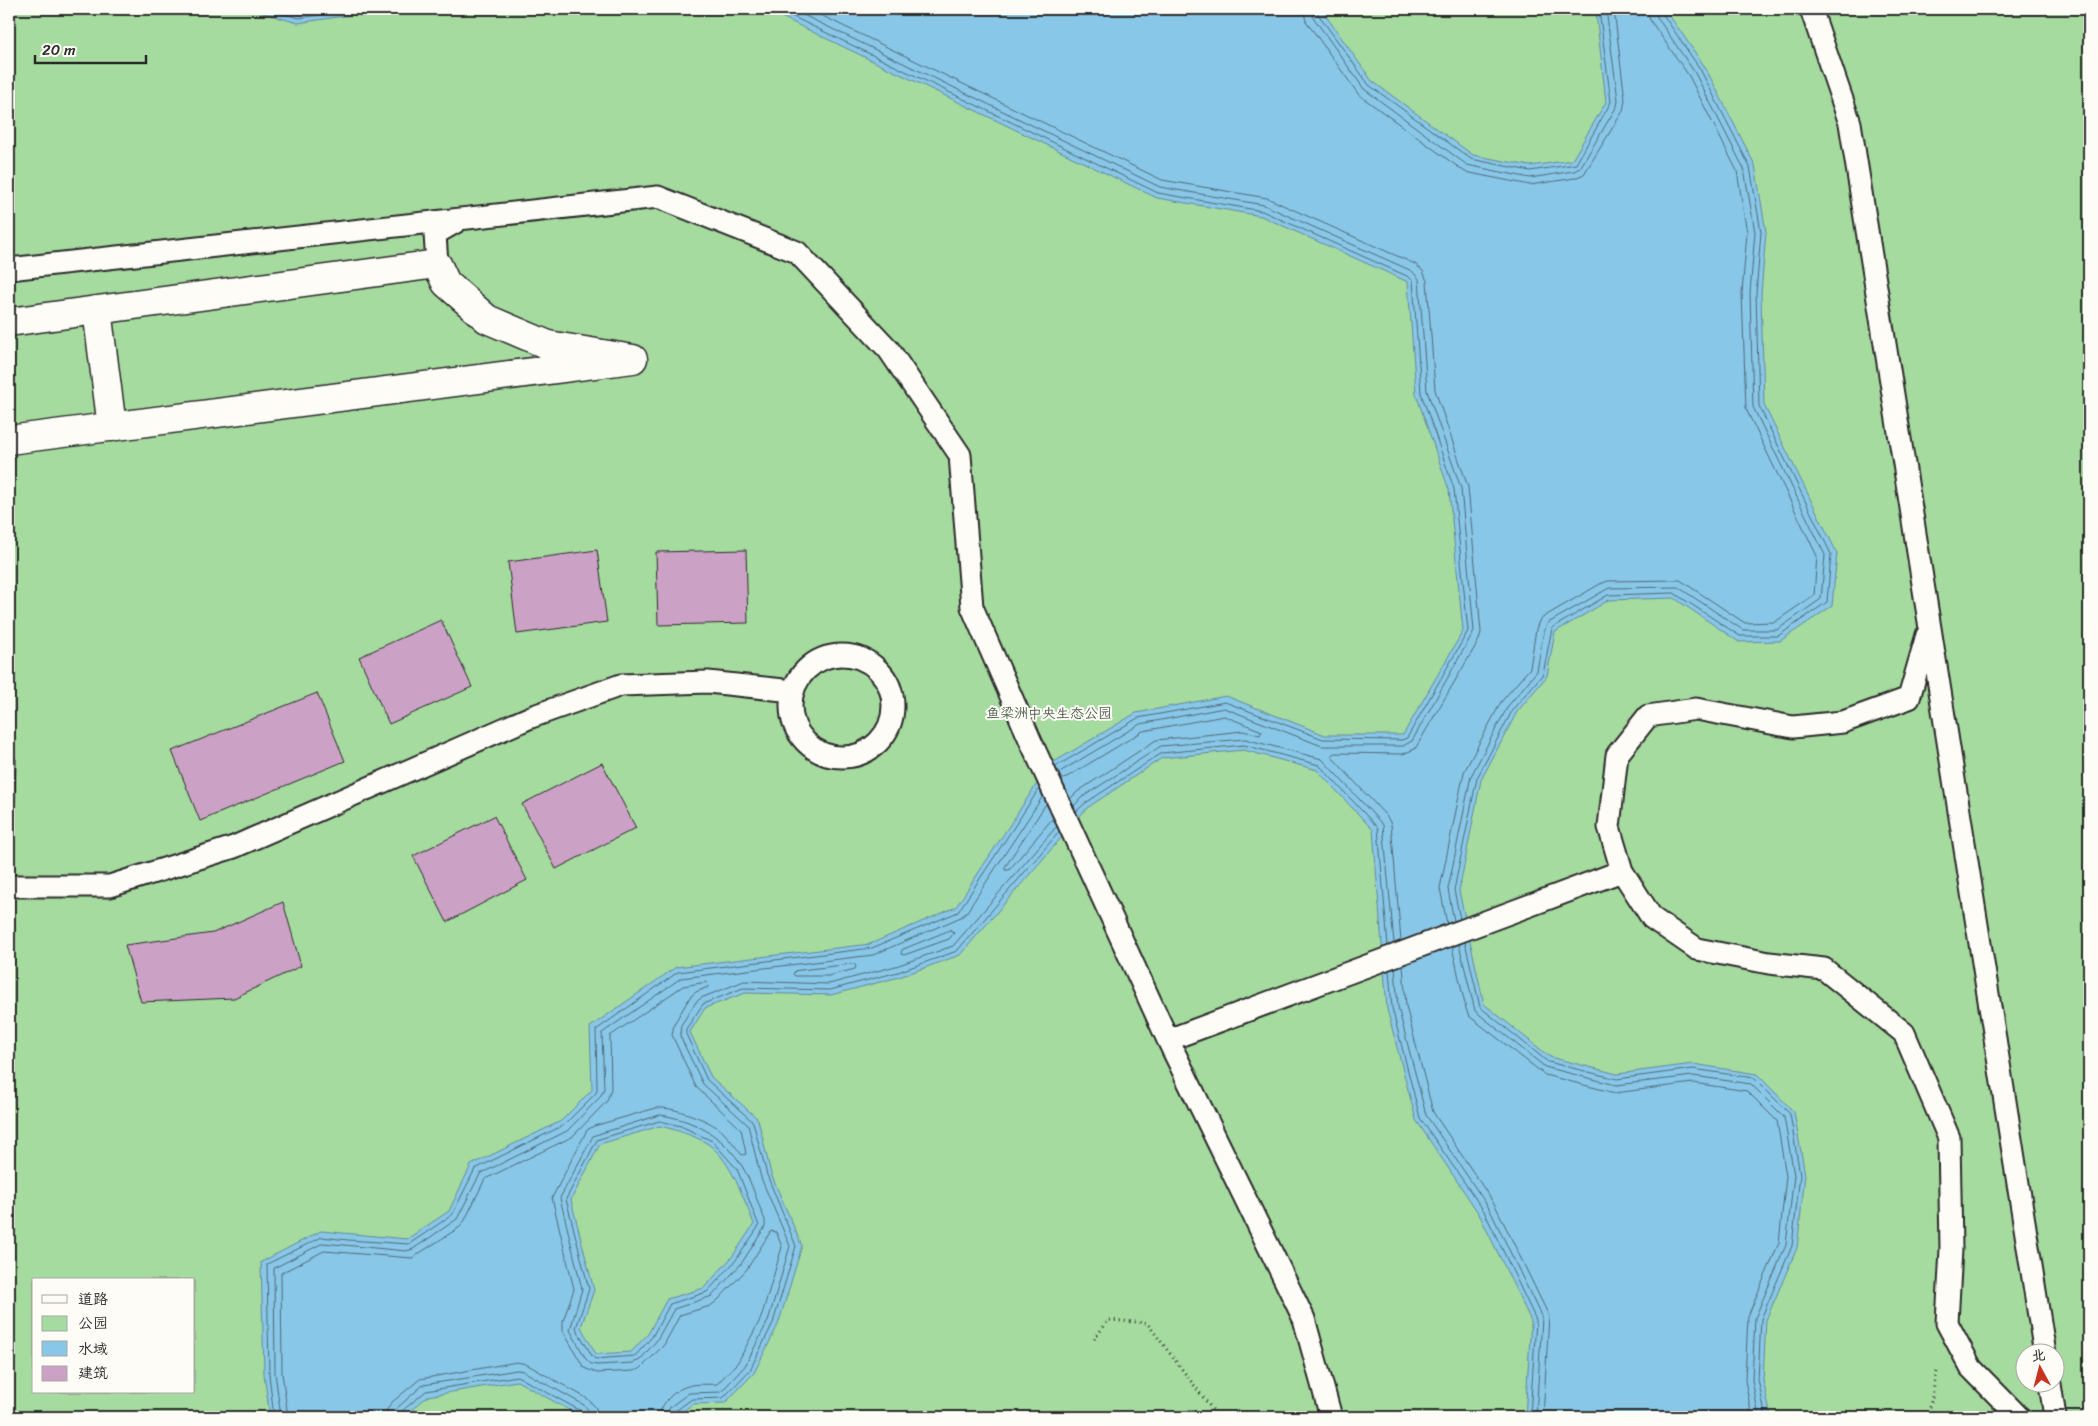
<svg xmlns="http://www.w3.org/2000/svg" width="2098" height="1426" font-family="Sriracha,'LXGW WenKai TC',sans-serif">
<rect width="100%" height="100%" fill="#eee1e8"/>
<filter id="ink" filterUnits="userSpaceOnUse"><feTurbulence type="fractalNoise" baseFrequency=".02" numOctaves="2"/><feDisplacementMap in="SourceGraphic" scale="10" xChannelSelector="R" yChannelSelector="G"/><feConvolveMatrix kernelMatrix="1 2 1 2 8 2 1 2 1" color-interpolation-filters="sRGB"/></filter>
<g filter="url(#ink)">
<path fill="#a5db9f" stroke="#688365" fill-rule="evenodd" d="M9,9H2089V1417H9ZM34,1280H194V1392H34ZM2026,1354H2056V1384H2026Z"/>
<path fill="#88c7e8" stroke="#63899c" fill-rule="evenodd" d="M249,9H391L298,23Z
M765,9H1321L1372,81L1473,155L1530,166L1572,160L1606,102L1596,13L1593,9H1665L1705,67L1755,165L1766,232L1761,294L1764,405L1837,553L1832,606L1780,641L1739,642L1674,598L1609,600L1555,632L1547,676L1517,712L1481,780L1459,891L1484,1004L1550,1057L1617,1074L1693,1064L1757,1074L1794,1112L1805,1175L1797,1248L1766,1320L1763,1380L1771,1417H1525L1531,1321L1479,1214L1416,1120L1387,1009L1373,830L1317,770L1244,750L1162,758L1087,808L960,955L899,977L831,995L745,993L705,1008L690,1032L711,1077L758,1119L771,1174L802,1246L778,1325L754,1373L725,1403L693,1404L675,1417H586L580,1416L517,1381L428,1396L403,1417H270L264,1374L261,1262L321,1231L407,1239L449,1211L471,1165L561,1121L592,1090L590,1027L676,967L870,944L956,907L1049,765L1136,713L1226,696L1325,735H1403L1463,631L1449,490L1416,394L1408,282L1261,216L1157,198ZM660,1126C676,1130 694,1135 708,1144C731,1160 744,1199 754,1224L732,1257L704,1288L667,1299L648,1334L631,1352L596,1354L581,1327L594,1290L571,1200L600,1144Z"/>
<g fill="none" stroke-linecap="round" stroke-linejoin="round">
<path stroke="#506977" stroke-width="1" d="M266,9L299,18L359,9
M777,9L1158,193L1262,211L1409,277L1413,281L1421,393L1454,489L1468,631L1407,738L1402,740L1323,739L1225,702L1138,718L1055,767
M791,9L1160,187L1264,205L1412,271L1419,279L1427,391L1461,488L1474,631L1412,741L1403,746H1322L1224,708L1140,724L1058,773
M808,9L1162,180L1267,198L1415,264L1423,271L1427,281L1435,390L1468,487L1481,632L1479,640L1415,749L1403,754L1334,753L1331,756L1387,817L1391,824L1401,941
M1303,9L1306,21L1359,95L1465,172L1530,185L1575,178L1584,174L1623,111L1625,100L1614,9
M1311,9L1313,17L1364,89L1467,165L1530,178L1574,171L1580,168L1617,106L1618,100L1606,9
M1317,9L1318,14L1369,85L1471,159L1530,171L1576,164L1611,102L1599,9
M1062,780L1143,731L1224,716L1262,731L1260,735L1243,731L1156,740L1077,792L1070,799
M1046,804L1005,867V870H1009L1053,818
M1074,806L1081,798L1161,746L1245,739L1322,759L1383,825L1394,943
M1076,812L1084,804L1162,753L1244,745L1319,765L1378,828L1388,946
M1460,919L1454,890L1477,778L1513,709L1543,674L1552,628L1608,595L1674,593L1740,636H1778L1827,602L1831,554L1759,406L1756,294L1761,232L1750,167L1700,69L1662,13L1661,9
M1454,921L1448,889L1471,776L1508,706L1537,671L1544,630L1548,623L1609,588L1678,587L1743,630H1777L1821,599L1825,555L1753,407L1750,293L1755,232L1744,169L1695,73L1657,17L1655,9
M1447,924L1440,888L1464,772L1501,702L1530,668L1536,629L1539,621L1545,616L1600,584L1608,581L1680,580L1745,623L1775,622L1814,595L1817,556L1746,409L1742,293L1747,233L1737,171L1689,76L1650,20L1647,9
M951,930L954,933L949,939L904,955L901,954L902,950Z
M1465,942L1480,1007L1548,1062L1617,1079L1693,1069L1754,1078L1790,1114L1800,1175L1792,1246L1761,1319L1758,1380L1766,1417
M1459,944L1475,1011L1545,1067L1616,1085L1693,1076L1751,1084L1784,1117L1794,1175L1786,1245L1755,1318L1752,1380L1759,1417
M1452,947L1466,1009L1469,1016L1545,1075L1615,1093L1693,1083L1747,1091L1777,1121L1786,1176L1779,1243L1748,1316L1745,1380L1752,1417
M854,964L856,966L855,969L828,976H795L793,974L795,971Z
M1403,965L1406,1006L1433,1112L1495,1205L1549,1316L1543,1417
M1395,968L1398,1007L1426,1115L1489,1208L1542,1318L1536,1417
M1389,970L1392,1008L1420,1118L1484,1211L1536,1320L1530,1417
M660,1115C693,1119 725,1137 742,1166C752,1182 757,1202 765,1220V1227L741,1264L712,1296L674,1309L657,1340L640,1360L633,1363L597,1365L591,1364L586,1359L570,1330L582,1289L560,1198L593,1136Z
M660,1121L681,1126L712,1141L737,1169L759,1226L736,1260L707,1292L670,1304L652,1337L635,1356L595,1359L592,1356L576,1328L589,1289L566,1199L597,1140Z
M274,1417L269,1374L267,1264L322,1237L348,1240L409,1244L452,1215L475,1169L564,1125L596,1093L597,1089L596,1030L678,972L872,948L958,912L1039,789
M281,1417L275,1373L274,1268L323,1243L406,1251L413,1249L457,1219L480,1174L567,1131L600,1097L604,1089L602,1033L681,978L873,955L961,917L966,913L1043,796
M288,1417L282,1373L281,1273L324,1251L412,1258L460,1227L465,1220L485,1179L572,1137L607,1101L611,1089L610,1036L683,986L707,982L708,987L696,992L690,997L674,1024L672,1035L696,1087L741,1129L746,1154L742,1155C736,1147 729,1138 722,1131C710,1120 671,1106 656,1108L594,1126L587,1130L552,1198L574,1289L563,1321V1331L584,1368L597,1373L633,1371L640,1369L664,1345L680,1315L710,1306L717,1301L747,1269L771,1231L776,1232L782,1247L761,1318L738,1362L717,1384C708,1385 697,1383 688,1386C675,1389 660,1404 659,1417
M386,1417L387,1410L391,1403L420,1379L517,1362L526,1364L588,1399L596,1408L598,1417
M394,1417L397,1408L423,1385L517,1370L523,1371L584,1405L589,1411L590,1417
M400,1417L402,1411L426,1391L517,1376L581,1411L584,1417
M666,1417L670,1407L689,1393L721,1392L745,1366L768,1321L790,1246L761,1178L748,1125L703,1084L680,1036L681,1025L696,1002L701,998L744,981L829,984L896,966L953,946L1057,826
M673,1417L674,1412L692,1399L723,1398L750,1370L773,1323L796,1246L767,1175L753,1122L707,1080L686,1034V1029L703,1004L743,988L830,990L898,972L957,951L1059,832"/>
</g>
<path fill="#cca1c6" stroke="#2b2b2b" d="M597,550L607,622L517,634L508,562Z
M746,550L748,623L658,625L656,552Z
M441,620L472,687L389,724L359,657Z
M317,693L345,761L200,821L172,751Z
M9,759H16L14,832H9Z
M602,763L636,828L556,869L522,804Z
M494,816L527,880L447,922L413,856Z
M283,902L301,966L234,998L141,1002L125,945L213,933Z"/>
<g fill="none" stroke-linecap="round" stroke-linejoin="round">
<defs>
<path id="lane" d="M1811,9L1850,123L2045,1354
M437,264L435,234L456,222
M9,269L658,197L797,252L889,350L960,455L972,607L1031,742L1168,1040L1304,1319L1331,1417
M1927,635L1909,698L1843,722L1793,727L1696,709L1648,716L1617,755L1609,827L1622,871L1652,918L1697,949L1769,963L1824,969L1904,1033L1949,1138L1951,1249L1947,1323L1971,1368L2019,1417
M791 706a51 51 0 1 1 102 0a51 51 0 1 1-102 0Z
M9,886H110L234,847L531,717L621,685L708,682L793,691
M1168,1040L1622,871
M2050,1384L2055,1417"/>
<path id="street" d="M97,310L112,427
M9,322L437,264L446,283L487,319L548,345L633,359L9,440"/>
</defs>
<use href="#lane" stroke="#2b2b2b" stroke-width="25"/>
<use href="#street" stroke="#2b2b2b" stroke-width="31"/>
<path stroke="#2b2b2b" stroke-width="3" stroke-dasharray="1 4" stroke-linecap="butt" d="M1094,1339L1109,1320L1147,1323L1218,1417
M1928,1417L1937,1371"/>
<use href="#lane" stroke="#fdfcf7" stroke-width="21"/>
<use href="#street" stroke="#fdfcf7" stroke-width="28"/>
</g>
</g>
<g text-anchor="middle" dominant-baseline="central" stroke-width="4" stroke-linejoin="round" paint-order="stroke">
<g font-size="14" fill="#50604e" stroke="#fdfcf7">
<text x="1049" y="713">鱼梁洲中央生态公园</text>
</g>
</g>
<rect width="2098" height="1426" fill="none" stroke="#fdfcf7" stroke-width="30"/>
<rect x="15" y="15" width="2068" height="1396" fill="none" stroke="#2b2b2b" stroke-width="2" filter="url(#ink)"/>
<rect x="32" y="1278" width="162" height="115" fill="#fdfcf7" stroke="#a9a8a5"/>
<rect x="42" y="1295" width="25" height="8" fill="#fdfcf7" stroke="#a9a8a5"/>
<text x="78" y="1304" font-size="15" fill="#2b2b2b">道路</text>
<rect x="42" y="1316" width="25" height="15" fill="#a5db9f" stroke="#a9a8a5"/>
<text x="78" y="1328" font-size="15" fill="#2b2b2b">公园</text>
<rect x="42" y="1341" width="25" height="15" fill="#88c7e8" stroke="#a9a8a5"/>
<text x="78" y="1354" font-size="15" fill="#2b2b2b">水域</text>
<rect x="42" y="1366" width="25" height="15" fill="#cca1c6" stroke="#a9a8a5"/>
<text x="78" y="1378" font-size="15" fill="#2b2b2b">建筑</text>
<g transform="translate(2040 1368) rotate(353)"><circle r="24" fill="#fdfcf7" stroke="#a9a8a5"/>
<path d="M0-4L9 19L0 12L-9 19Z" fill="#c8321e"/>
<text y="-8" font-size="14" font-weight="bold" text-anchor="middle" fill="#2b2b2b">北</text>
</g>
<path d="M35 55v8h111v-8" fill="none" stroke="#2b2b2b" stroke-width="2.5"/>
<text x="42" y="55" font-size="15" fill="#2b2b2b" stroke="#fdfcf7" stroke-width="4" paint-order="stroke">20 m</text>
</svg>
